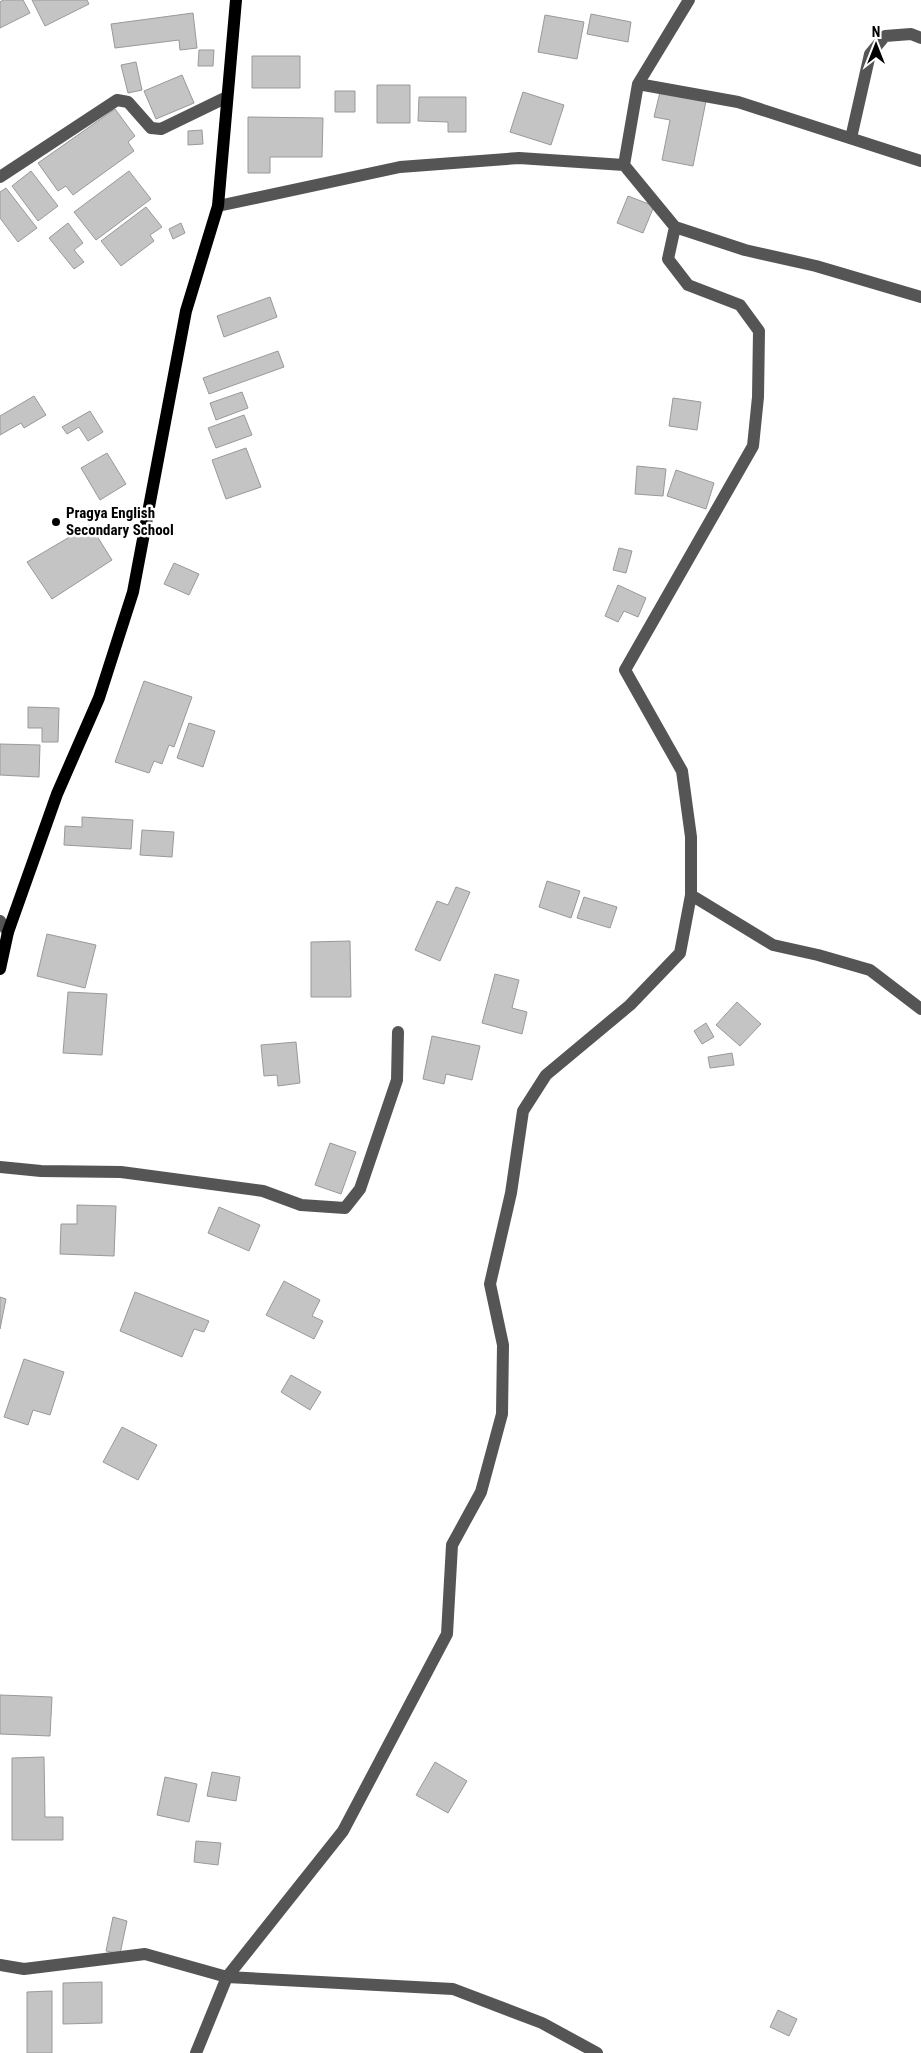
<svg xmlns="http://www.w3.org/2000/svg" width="921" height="2053" font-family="'Roboto Condensed',sans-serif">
<rect width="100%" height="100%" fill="#fff"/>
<path fill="#c4c4c4" stroke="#999" d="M3,0H23L30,13L0,28V2Z
M32,0H87L89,4L45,26Z
M193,13L197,48L180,50L179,40L115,48L111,24Z
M591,14L631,22L628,42L587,34Z
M545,15L584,22L577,59L538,52Z
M199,50H214L213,66H198Z
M252,56H300V88H252Z
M136,62L142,90L128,93L121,65Z
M182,75L194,103L156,119L144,91Z
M377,85H410V123H377Z
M335,91H355V112H335Z
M523,92L564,105L551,145L510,132Z
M660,92L706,101L693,166L662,160L670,120L654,117Z
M419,97H466V132H448V122L418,121Z
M115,109L135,136L128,142L134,151L73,195L66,186L58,191L38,163Z
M248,117L323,118L322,157H270V173H248Z
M202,130L203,144L188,145V131Z
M31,171L58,206L38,221L12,186Z
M129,171L151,199L96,240L74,212Z
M6,188L37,228L18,242L0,218V192Z
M628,196L654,206L643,233L617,223Z
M146,207L162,227L150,235L154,241L121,266L101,241Z
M68,223L83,243L74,250L84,262L74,269L49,238Z
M181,223L185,233L173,239L169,229Z
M270,297L277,317L224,337L217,316Z
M278,351L284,367L209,394L203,378Z
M242,392L248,408L216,420L210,403Z
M34,396L46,415L24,428L21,423L0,435V416Z
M673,398L701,402L697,430L669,426Z
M90,411L103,432L88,441L79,427L67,434L62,427Z
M244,415L252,435L216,448L208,428Z
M246,448L261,487L226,499L212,460Z
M107,453L126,484L100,500L81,468Z
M637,466L666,469L663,496L635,494Z
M676,470L714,483L706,509L667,496Z
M90,525L112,560L52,599L27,562Z
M619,548L632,551L626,573L613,570Z
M174,563L199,574L189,595L164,584Z
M618,585L646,598L638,617L624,611L618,622L605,616Z
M144,681L192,697L174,747L169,745L162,764L154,761L149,773L115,762Z
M28,707L59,708L58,742H42V728H28Z
M189,723L215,731L203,767L177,758Z
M0,744L40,745L39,777L0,775Z
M82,817L133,820L131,849L64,845L65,826L82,827Z
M142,830L174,832L172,857L140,855Z
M547,881L580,891L571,918L539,907Z
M456,887L470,892L440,961L415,950L437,901L448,905Z
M584,897L617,907L610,928L577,918Z
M47,934L96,945L85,988L37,976Z
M350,941L351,997H311V942Z
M495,974L519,980L512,1008L527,1012L522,1034L482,1023Z
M68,992L107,994L102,1055L63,1053Z
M737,1002L761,1024L740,1046L716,1025Z
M706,1023L714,1037L702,1044L694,1031Z
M432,1036L480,1046L472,1080L446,1074L444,1084L423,1079Z
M296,1042L300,1083L278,1086L277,1075L264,1076L261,1045Z
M732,1053L734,1065L710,1068L708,1057Z
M330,1143L356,1152L341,1194L315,1185Z
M77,1205L116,1206L114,1256L60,1254L61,1224H77Z
M219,1207L260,1225L249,1251L208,1233Z
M284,1281L320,1300L312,1316L323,1321L314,1339L266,1315Z
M135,1292L209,1321L204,1332L194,1329L182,1357L120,1331Z
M0,1297L6,1299L0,1329Z
M24,1359L64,1372L50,1415L33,1410L28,1425L4,1417Z
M291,1375L321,1392L310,1410L281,1392Z
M122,1427L157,1445L138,1480L103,1462Z
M0,1695L52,1697L50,1736L0,1734Z
M44,1757L45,1817H63V1840H12V1758Z
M435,1762L467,1781L448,1813L416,1795Z
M212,1772L240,1777L236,1801L207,1796Z
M165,1777L197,1784L189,1822L157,1815Z
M196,1841L221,1843L218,1865L194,1862Z
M113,1917L127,1921L120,1954L106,1951Z
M102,1982V2023L63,2024V1983Z
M52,1991V2053H27V1992Z
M778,2010L797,2019L789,2036L770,2027Z"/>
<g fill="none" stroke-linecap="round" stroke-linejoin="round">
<path stroke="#555" stroke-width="12" d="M638,84L738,102L921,161
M851,138L870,54L885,36L911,34L921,38
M624,165L638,84L689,0
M0,177L117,100L128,102L151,128L161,129L227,97
M675,227L745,250L816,266L921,297
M691,895L773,945L818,955L870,970L921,1009
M0,921L8,932
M0,1167L41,1171L121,1172L263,1191L301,1205L345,1208L360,1189L397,1080L398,1032
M0,1965L24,1969L145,1954L227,1977L453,1989L542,2023L597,2053
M196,2053L227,1977L343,1831L447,1634L452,1545L481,1492L502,1414L503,1345L490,1284L511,1193L523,1111L546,1075L630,1005L680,953L691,895V837L682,771L625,670L753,446L758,397L759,331L740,305L688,285L668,259L675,227L624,165L519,158L400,167L218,206"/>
<path stroke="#000" stroke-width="12" d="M0,969L8,932L57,794L99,698L133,592L186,311L218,206L236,0"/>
</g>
<circle fill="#000" stroke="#fff" stroke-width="2" cx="56" cy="522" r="5"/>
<g text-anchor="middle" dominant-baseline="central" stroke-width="5" stroke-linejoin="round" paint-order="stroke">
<g font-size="15" font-weight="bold" fill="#000" stroke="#fff" text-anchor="start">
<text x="66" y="513">Pragya English<tspan x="66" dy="17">Secondary School</tspan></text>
</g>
</g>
<g transform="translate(876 45)" stroke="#ffffff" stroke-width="4" paint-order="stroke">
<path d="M0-4L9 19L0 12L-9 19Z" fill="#000000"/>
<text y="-8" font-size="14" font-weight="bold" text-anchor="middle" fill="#000000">N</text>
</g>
</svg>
